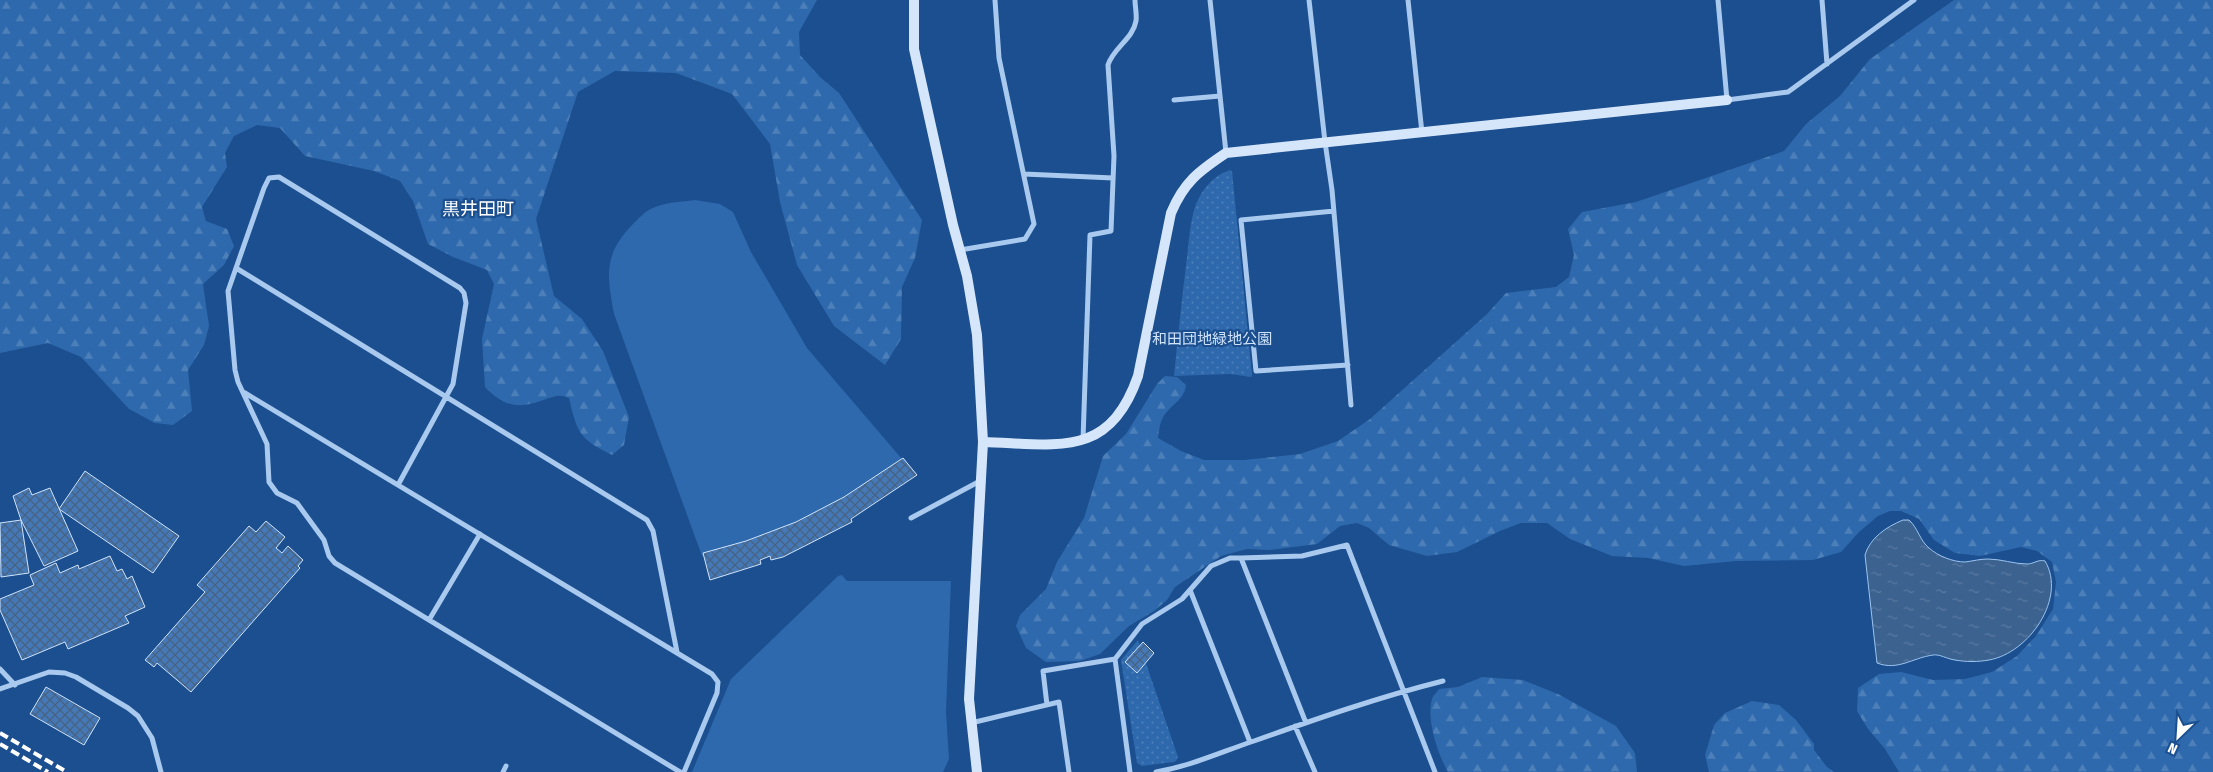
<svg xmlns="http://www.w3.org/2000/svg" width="2213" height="772" font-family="'Fira Sans Condensed','Noto Sans JP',sans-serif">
<defs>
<pattern id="forest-firs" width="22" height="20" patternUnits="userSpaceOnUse" patternTransform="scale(1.25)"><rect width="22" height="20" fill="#2e69ad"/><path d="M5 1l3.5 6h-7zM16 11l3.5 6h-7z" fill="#4d80b9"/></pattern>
<pattern id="park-dots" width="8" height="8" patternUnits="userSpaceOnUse" patternTransform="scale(1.25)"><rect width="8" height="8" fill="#2e69ad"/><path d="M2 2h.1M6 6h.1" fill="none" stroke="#4d80b9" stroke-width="1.8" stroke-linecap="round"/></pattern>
<pattern id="water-ripples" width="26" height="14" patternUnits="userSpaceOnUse" patternTransform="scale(1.25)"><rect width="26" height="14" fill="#3c6290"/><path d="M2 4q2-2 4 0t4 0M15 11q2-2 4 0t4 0" fill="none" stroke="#597aa1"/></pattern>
<pattern id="building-cross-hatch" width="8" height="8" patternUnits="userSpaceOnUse" patternTransform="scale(1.25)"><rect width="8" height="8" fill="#4478b7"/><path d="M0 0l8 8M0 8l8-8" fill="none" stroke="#486282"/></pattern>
</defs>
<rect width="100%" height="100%" fill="#1b4f8f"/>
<path fill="#2e69ad" d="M695,200L720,204L733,212L751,252L807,348L902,459L871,482L785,530L702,556L614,314C607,276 603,255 632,225C638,219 645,211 653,208C666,202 681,202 695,200Z
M842,575L847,581H951L946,712L949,759L943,772H692L731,679L838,576Z"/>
<path fill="url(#forest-firs)" d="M0,0H817L799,32L800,55L820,77L839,93L922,220L915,258L902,287L901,339L885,365L834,326L797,265L780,202L770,144L732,94L676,73L615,71L578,92L536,219L554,296L582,319L603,351L629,417L624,445L612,455C579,439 577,432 569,398C559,394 556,396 546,399C520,409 505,408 485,387L482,339L494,284L487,270L453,257L428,244L413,201L400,181L374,171L305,156L280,128L257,125L234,136L225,153L227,167L202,207L206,221L227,229L234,246L224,265L203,284L209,326L204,345L188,370L192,411L173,425L155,423L129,409L81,357L48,343L0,353Z
M1954,0H2213V772H1899L1885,749L1868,729L1857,711L1858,688L1879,674L1901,672L1933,680L1965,679L1992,672L2017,656L2036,636L2053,609L2056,582L2052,562L2037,551L2021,547L1980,556L1955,553L1934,540L1919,519L1901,511H1890L1878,516L1859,532L1841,552L1813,560L1736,561L1684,566L1648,558L1612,556L1570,539L1547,523H1521L1500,531L1457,552L1427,556L1389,545L1369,528L1357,523L1340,526L1317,544L1269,550L1247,549L1221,556L1175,587L1167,600L1154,611L1129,626L1100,654L1080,661L1046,662L1026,648L1016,626L1020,615L1046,589L1057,562L1084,518L1103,456L1126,434L1157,384L1165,376L1177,377L1186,385C1185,398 1173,404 1165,414C1160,422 1159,429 1158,438L1181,451L1204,460H1244L1300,454L1338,441L1370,419L1487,314L1506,293L1556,287L1569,277L1574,255L1568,229L1582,212L1636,202L1784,151L1806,124L1840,96L1870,59Z
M1482,677L1523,680L1558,694L1616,726L1635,753L1637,772H1448C1438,755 1426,719 1432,699C1433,696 1437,692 1439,689L1458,687Z
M1752,701L1779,705L1796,720L1814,744V750L1827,767L1834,772H1709L1705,755L1714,725L1725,713Z"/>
<path fill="url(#park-dots)" d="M1230,170L1232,171L1252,375L1251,377L1230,374L1174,376C1178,336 1182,297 1187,257C1189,240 1190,221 1196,204C1203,188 1213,176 1230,170Z
M1138,640L1178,757L1176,761L1173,762L1142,766L1137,763L1121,660Z"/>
<path fill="url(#water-ripples)" stroke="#9cc4f0" d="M1903,520H1909C1918,528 1920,541 1929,548C1938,556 1953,562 1965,562C1973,561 1980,559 1988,559C2001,559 2014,564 2027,564C2034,564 2038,559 2045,561C2067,598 2029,653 1989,660C1978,662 1966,662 1955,660C1947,659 1940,654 1933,655C1912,658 1898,671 1877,663L1865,555C1870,538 1886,527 1903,520Z"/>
<path fill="url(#building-cross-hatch)" stroke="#cfe3fa" d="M903,458L917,475L851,519L852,522L783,557L771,560L770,556L760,560L761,564L710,580L703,553L746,541L796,522L844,497Z
M85,471L179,536L153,573L59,509Z
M29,488L32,495L50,488L78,551L44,566L21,520L13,496Z
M21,520L29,573L1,577L0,523Z
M266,521L285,537L276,548L282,553L288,546L303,560L298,566L300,568L191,692L157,663L154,667L145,660L205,592L197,585L249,526L256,532Z
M110,556L117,571L122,569L127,579L132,576L145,607L125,616L129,623L68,649L65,642L22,660L0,610V599L34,585L30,575L56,563L60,573L78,565L79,569Z
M1143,642L1154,653L1137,673L1125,662Z
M46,687L100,718L84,745L30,714Z"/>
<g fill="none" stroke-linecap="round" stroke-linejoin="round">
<path stroke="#a9c9ee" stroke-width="5" d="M1210,0L1226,153
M1309,0L1325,142L1332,190L1351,405
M1408,0L1422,133
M1718,0L1727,100L1788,92L1914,0
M1822,0L1827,64
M1174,100L1220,96
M1024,174L1113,178
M1334,211L1241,220L1256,371L1348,365
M960,250L1025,239L1034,224L999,58L995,0
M236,268L647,520L653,531L677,652
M245,393L712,674L718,682L717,693L684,772
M1083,440L1090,235L1111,231L1114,156L1108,65C1113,48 1133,39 1136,21C1137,14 1135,7 1135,0
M398,485L453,384L466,303L464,293L460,288L279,177L269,178L264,188L228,291L235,370L238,382L267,444L269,482L277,493L297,503L324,540L329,556L335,563L680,772
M911,518L980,481
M1241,558L1302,556L1347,545L1435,772
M1190,590L1250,742
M429,620L480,534
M1115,659L1130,772
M0,669L15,685
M0,689L49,672L65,673L76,677L128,708L138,716L152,738L161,772
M1047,705L1043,671L1115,659L1142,624L1182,599L1211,566L1230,558H1241L1306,723
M971,723L1059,702L1069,772
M1295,726L1315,772
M503,772L506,766
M1156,772C1191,766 1221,752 1254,741C1316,719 1379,697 1443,681"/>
<path stroke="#d6e6fa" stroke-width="10" d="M914,0V49L953,225L967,276L977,335L983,442L969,699L977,772
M983,442C1056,444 1109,460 1138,376L1171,213C1184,182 1199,171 1226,153L1727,100"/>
<path stroke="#fff" stroke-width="4" stroke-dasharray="9 4" stroke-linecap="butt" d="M0,733L67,772
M0,744L48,772"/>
</g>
<g text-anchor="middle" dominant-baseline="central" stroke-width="4.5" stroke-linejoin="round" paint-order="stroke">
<g font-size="15" fill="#cfe3fa" stroke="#1b4f8f">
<text x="1212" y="339">和田団地緑地公園</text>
</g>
<g font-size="18" fill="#fff" stroke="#1b4f8f">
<text x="478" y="209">黒井田町</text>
</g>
</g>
<g transform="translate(2178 737) rotate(205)" stroke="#1b4f8f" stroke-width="4" paint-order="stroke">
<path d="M0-4L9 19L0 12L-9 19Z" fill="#ffffff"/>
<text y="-8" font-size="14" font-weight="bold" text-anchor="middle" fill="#ffffff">N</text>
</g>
</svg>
